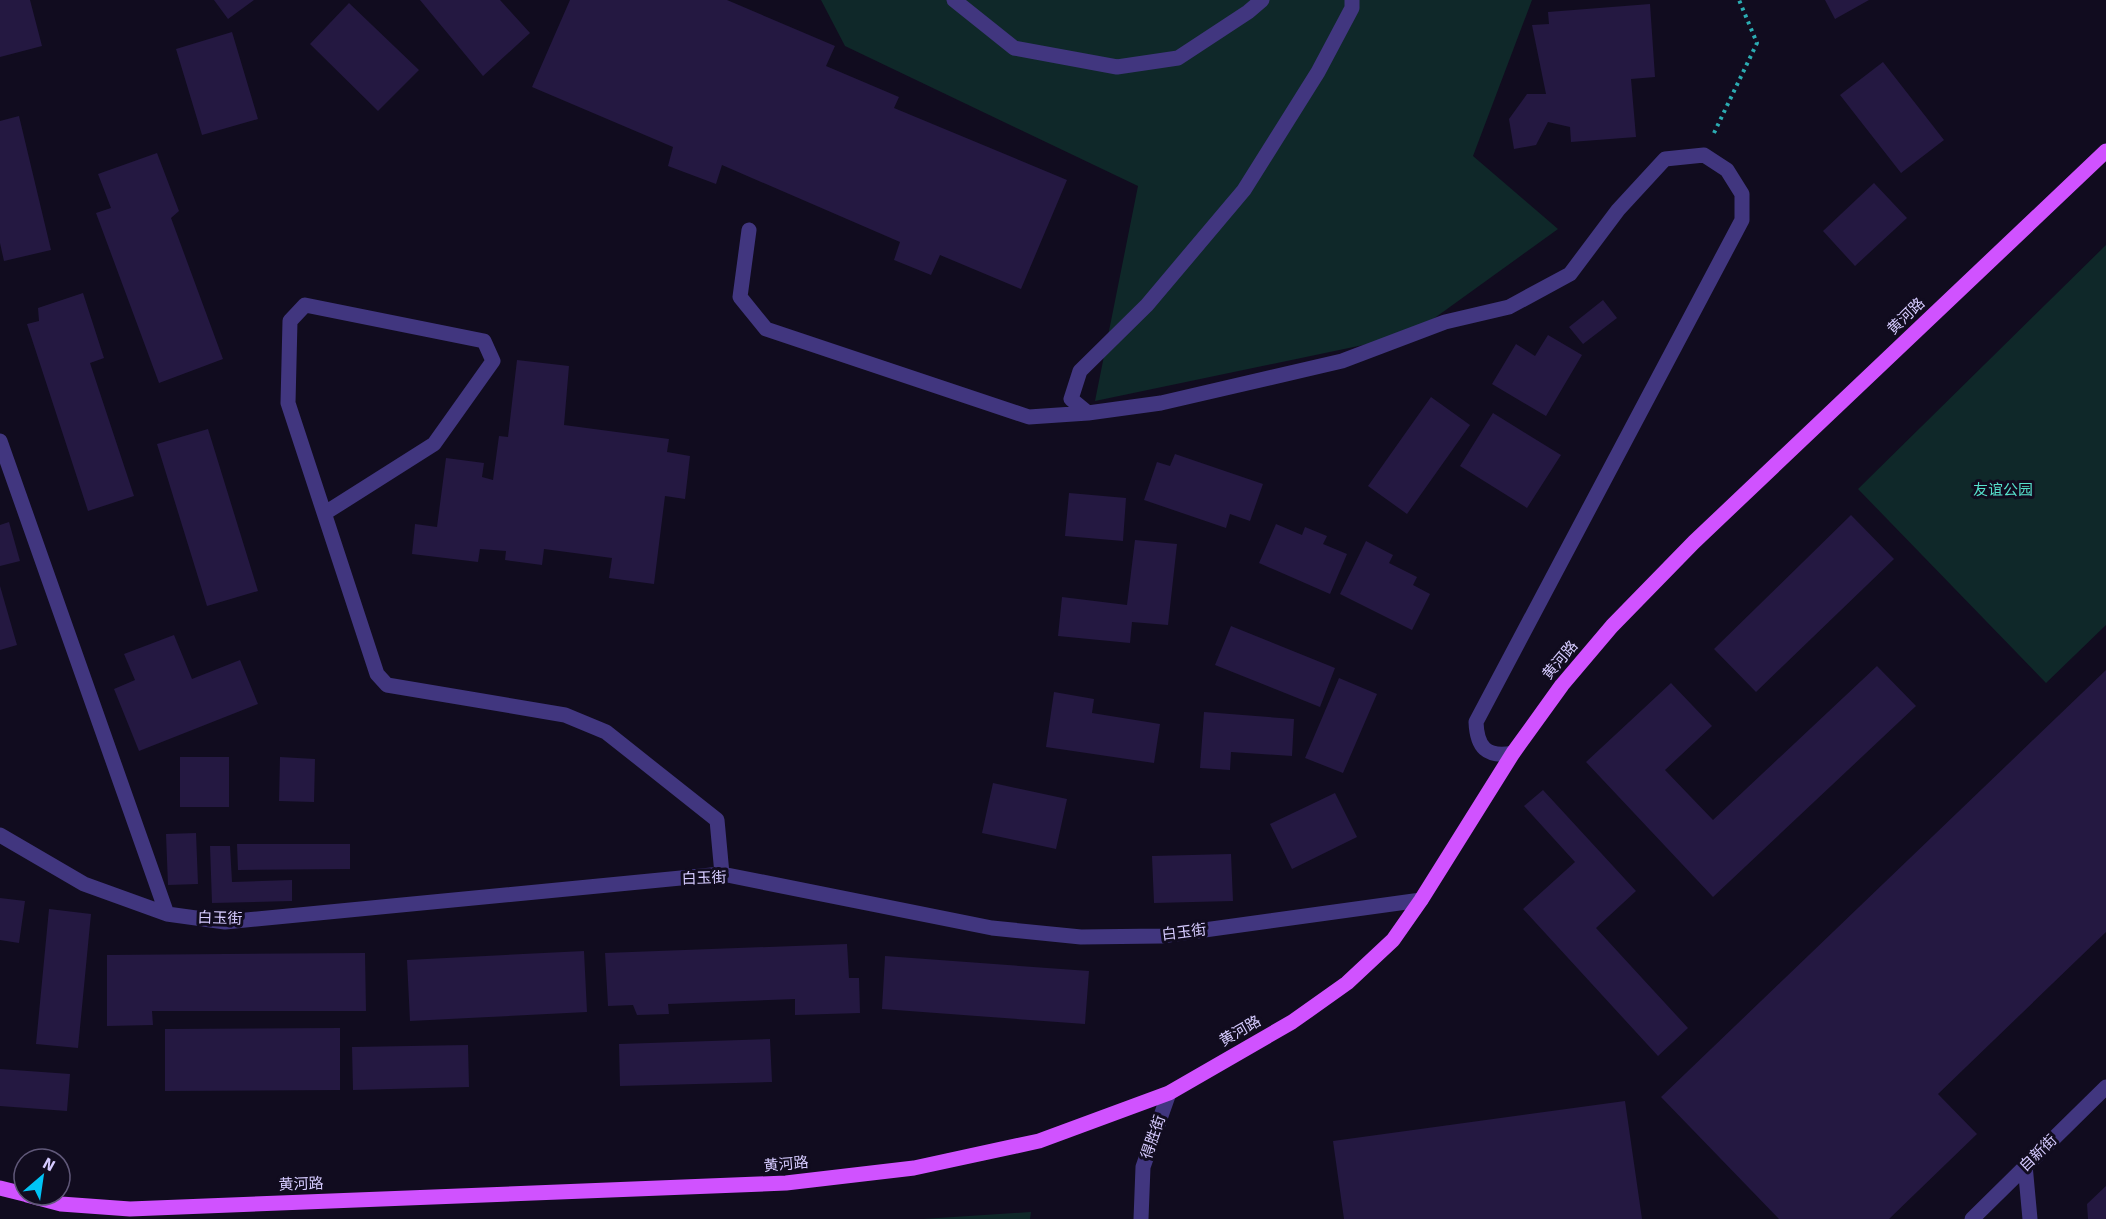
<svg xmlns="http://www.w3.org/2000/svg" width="2106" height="1219" font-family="Signika,'Noto Sans SC',sans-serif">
<rect width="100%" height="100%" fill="#110c1f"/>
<path fill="#0f2829" d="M821,0H1532L1473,156L1558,229L1411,335L1095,401L1138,186L845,46Z
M2106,245V625L2046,683L1858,489Z
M1031,1212L1030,1219H923Z"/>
<path fill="#241841" d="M0,0H30L42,46L0,57Z
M214,0H254L228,19Z
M420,0H500L530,33L483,76Z
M570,0H727L835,46L826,66L899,97L894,108L1067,180L1021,289L940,255L931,275L894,260L900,242L722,165L716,184L668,166L673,147L532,87Z
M1825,0H1869L1835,19Z
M349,3L419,70L378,111L310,44Z
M1650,4L1655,77L1631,79L1636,137L1571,142L1570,127L1548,122L1536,145L1514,149L1509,119L1527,94H1546L1532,25L1549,24L1548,12Z
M232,32L258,119L202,135L176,49Z
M1883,62L1944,140L1901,173L1840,95Z
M19,116L51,250L4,261L0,243V121Z
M157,153L179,211L171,218L223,359L159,383L96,213L111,208L98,174Z
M1874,183L1907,218L1855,266L1823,231Z
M83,293L104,358L90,363L134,496L88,511L27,324L39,321L38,308Z
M1603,300L1617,318L1583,344L1569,327Z
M1548,335L1582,355L1546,416L1492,384L1516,344L1535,356Z
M517,360L569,366L564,425L669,439L667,452L690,456L685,499L665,496L654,584L609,578L612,558L544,549L542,565L505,560L506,551L480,549L478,562L412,554L415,524L437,527L446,458L484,463L482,477L493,480L499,436L508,437Z
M1431,397L1470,425L1407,514L1368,486Z
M1493,413L1561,455L1527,508L1460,466Z
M208,429L258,591L207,606L157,444Z
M1175,454L1263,484L1250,521L1230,514L1226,528L1144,500L1157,462L1170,466Z
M1069,493L1126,498L1123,541L1065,536Z
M1851,515L1894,559L1756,692L1714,649Z
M9,522L20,561L0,566V525Z
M1276,524L1302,535L1305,527L1327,536L1323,544L1347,554L1330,594L1259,563Z
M1135,540L1177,544L1168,625L1132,622L1130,643L1058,636L1062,597L1127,605Z
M1366,541L1393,555L1389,563L1417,577L1413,585L1430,594L1412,630L1340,594Z
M0,586L17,645L0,650Z
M1231,626L1335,668L1320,707L1215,665Z
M174,635L192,679L240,660L258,704L139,751L114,689L135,680L124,654Z
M1877,666L1916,706L1713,897L1586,762L1671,683L1712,726L1665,770L1713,820Z
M2106,670V932L1938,1094L1977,1134L1889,1219H1779L1661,1097Z
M1339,678L1377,694L1343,773L1305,758Z
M1054,692L1094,699L1092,713L1160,724L1154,763L1046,747Z
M1204,712L1294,719L1292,756L1231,752L1230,770L1200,768Z
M180,757H229V807H180Z
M280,757L315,759L314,802L279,801Z
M993,783L1067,799L1056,849L982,833Z
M1543,790L1636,891L1596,928L1688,1028L1658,1056L1523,909L1575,862L1524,806Z
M1335,793L1357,837L1292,869L1270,824Z
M196,833L198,884L168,885L166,834Z
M237,844H350V869L238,870Z
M210,846H230L232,882L292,880V901L212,903Z
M1231,854L1233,901L1154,903L1152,856Z
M0,898L25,901L19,943L0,940Z
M49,909L91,914L78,1048L36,1044Z
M847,944L849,978H859L860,1013L795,1015V999L668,1004L669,1014L637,1015L633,1005L608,1006L605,953Z
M584,951L587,1012L410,1021L407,960Z
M365,953L366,1011H152L153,1025L107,1026V955Z
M885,956L1089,971L1085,1024L882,1009Z
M340,1028V1090L165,1091V1029Z
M770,1039L772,1082L620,1086L619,1044Z
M468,1045L469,1087L353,1090L352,1047Z
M0,1069L70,1074L67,1111L0,1106Z
M1625,1101L1642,1219H1344L1333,1141Z
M2106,1186V1219H2088L2087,1204Z"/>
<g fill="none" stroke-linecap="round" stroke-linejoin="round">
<path stroke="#2cacb2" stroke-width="4" stroke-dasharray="3 4.5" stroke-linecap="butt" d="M1714,133L1757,43L1739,0"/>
<path stroke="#41367f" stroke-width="15" d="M954,0L1014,48L1117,67L1178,58L1248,12L1262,0
M1352,0V8L1318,72L1244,190L1147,305L1080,371L1071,399L1088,413L1161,403L1342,361L1445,322L1509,307L1570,274L1618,210L1665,159L1704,155L1727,170L1742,194V220L1476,722C1477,747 1486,758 1513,753
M749,230L740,297L766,329L1029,417L1088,413
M0,441L167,914
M325,513L434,444L493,361L484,341L305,305L290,321L288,403L377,674L387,685L565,715L606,732L717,820L722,874
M0,835L84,884L167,914L225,922L722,874L992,928L1081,937L1161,936L1421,900
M2025,1165L2030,1219
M1141,1219L1143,1167L1169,1093
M1972,1219L2106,1087"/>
<path stroke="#d052ff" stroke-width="15" d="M0,1188L24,1194
M27,1195L61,1204L130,1209L786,1183L914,1168L1039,1141L1169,1093L1292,1022L1347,983L1393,940L1421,900L1513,753L1562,685L1612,626L1694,542L2106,151"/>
</g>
<g text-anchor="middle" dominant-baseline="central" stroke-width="6" stroke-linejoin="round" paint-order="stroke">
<g font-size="15" fill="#d6cbff" stroke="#110c1f">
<text transform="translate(1906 316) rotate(-44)">黄河路</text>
<text transform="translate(1560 660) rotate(-50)">黄河路</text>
<text transform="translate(704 878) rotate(-2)">白玉街</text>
<text transform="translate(220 918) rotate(2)">白玉街</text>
<text transform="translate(1184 932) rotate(-7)">白玉街</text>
<text transform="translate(1240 1031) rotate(-30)">黄河路</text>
<text transform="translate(1153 1137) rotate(-71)">得胜街</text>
<text transform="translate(2038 1153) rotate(-44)">自新街</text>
<text transform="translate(786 1164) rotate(-5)">黄河路</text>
<text transform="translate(301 1184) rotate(-2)">黄河路</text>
</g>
<g font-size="15" fill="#56e0cb" stroke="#110c1f">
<text x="2003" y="490">友谊公园</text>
</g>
</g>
<g transform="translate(42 1177) rotate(29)"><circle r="28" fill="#110c1f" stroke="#605879" stroke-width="1.5"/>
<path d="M0-4.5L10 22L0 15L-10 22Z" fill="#00c4f6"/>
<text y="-9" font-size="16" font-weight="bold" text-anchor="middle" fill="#d6cbff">N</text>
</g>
</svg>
